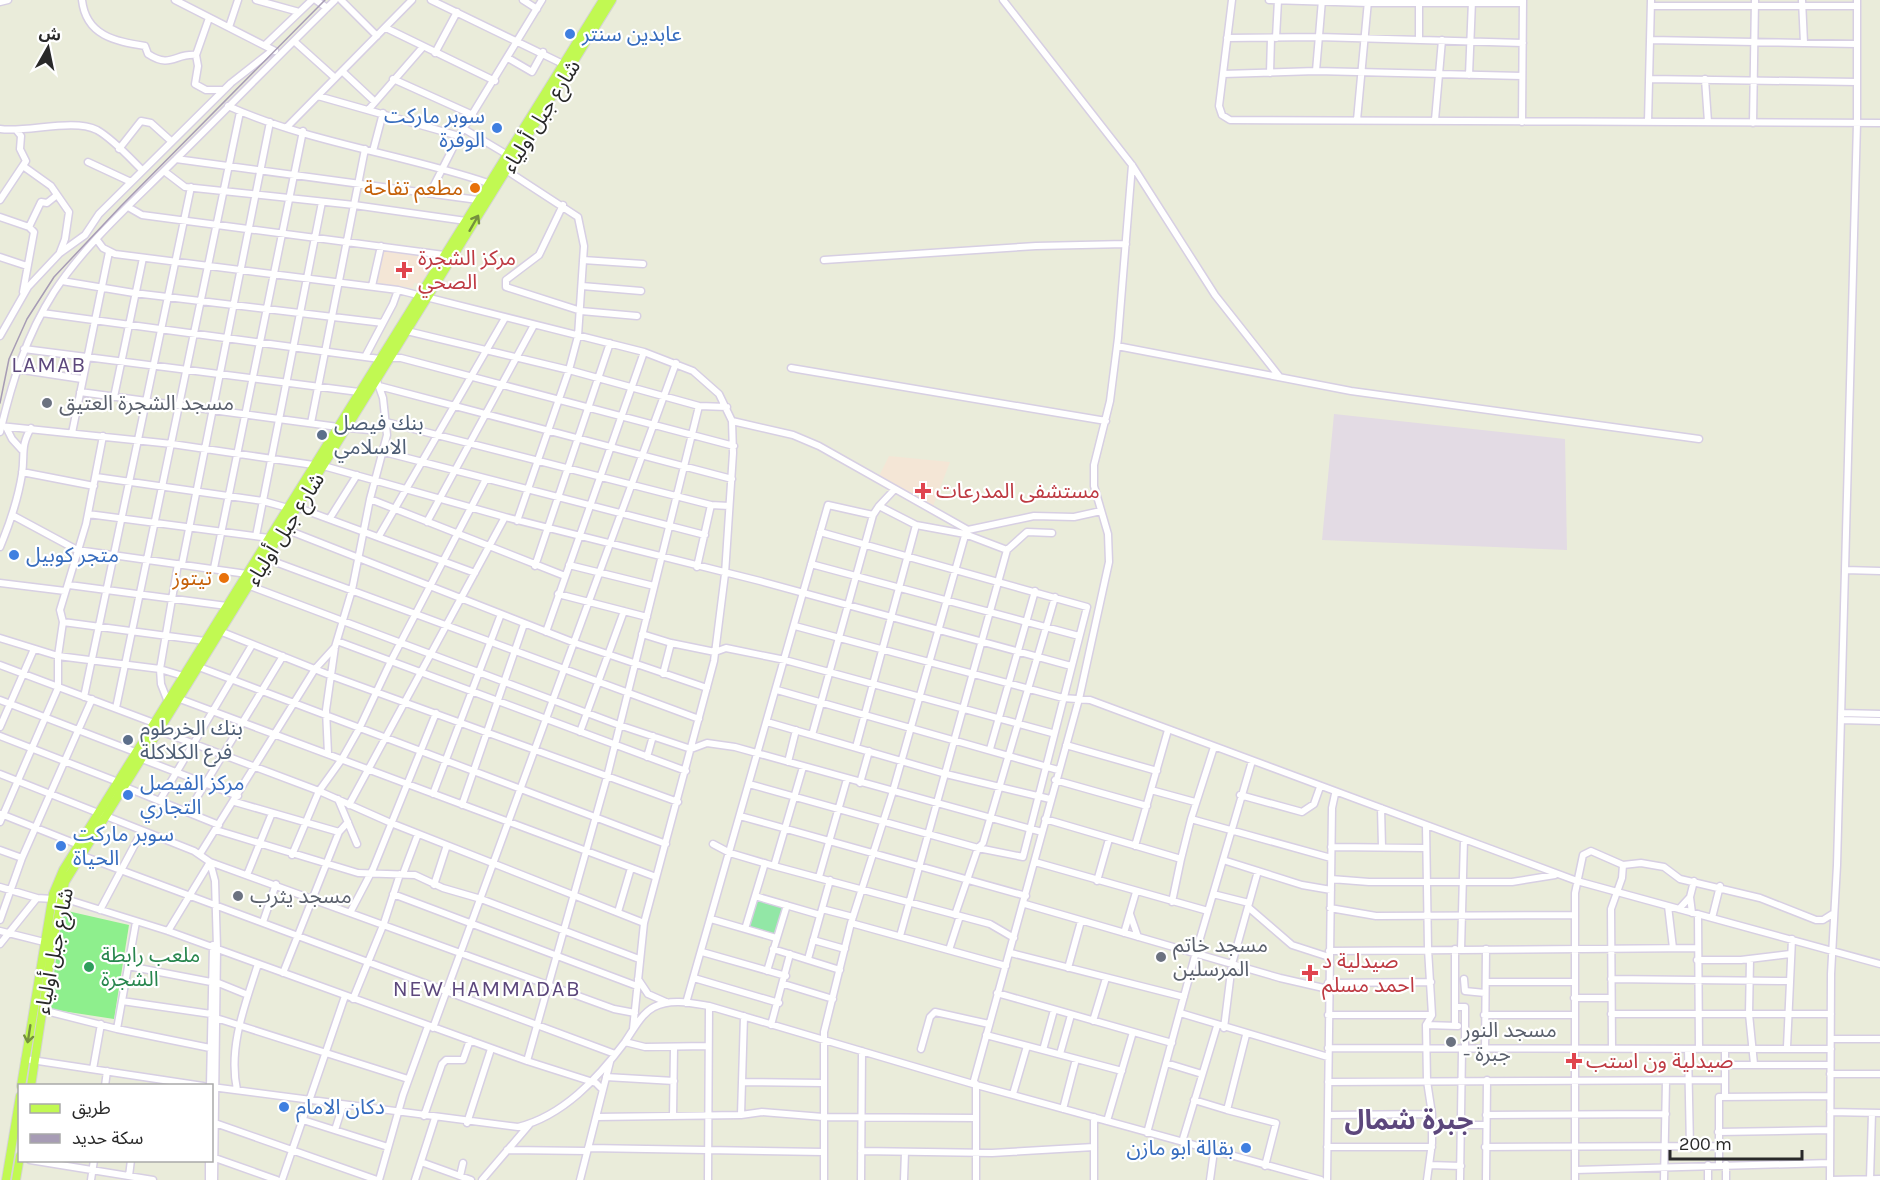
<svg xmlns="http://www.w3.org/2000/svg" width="1880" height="1180" font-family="Karla,'Noto Sans Arabic',sans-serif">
<rect width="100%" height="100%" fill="#eaecda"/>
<path fill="#e3dbe4" d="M1334,414L1565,439L1567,550L1322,540Z"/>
<path fill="#f4e6d6" d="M383,249L438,257L420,284L414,283L413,288L378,283Z
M889,456L950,462L933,506L879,476Z"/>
<path fill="#92e7a6" d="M757,899L784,907L776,935L749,927Z"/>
<path fill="#8eef8d" d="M63,910L129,925L114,1019L49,1009Z"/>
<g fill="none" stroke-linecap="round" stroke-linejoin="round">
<defs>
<path id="minor" d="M82,0C86,36 115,41 145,46L148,54C171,69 175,53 196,55L198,66L195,84L206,90H224
M175,0L275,51
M256,0L299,12
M316,0L327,8
M341,0L377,36
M431,0L565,65
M523,0L537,9
M1003,0L1132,165L1215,295L1279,376
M1232,0L1219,106L1222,115L1230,120L1880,123
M1269,0L1368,3H1523
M1802,0L1804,43
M0,2L8,0
M1419,2V40
M1651,6H1857
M229,27L238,0
M386,28L495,81
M1227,38L1318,37L1523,43
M1276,38L1278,0
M1650,40L1857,44
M294,41L334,77
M265,45L312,0
M435,53L457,12
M196,55L209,18
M508,58L532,72L543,52
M342,71L374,101
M1316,71L1322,0
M1270,73L1271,38
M1223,74L1316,71L1522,76
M1469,75L1472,1
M393,79L473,115
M1649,79L1857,82
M1705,79L1708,122
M318,96L459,136
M228,106C310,143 403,154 488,183
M369,109L422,48
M1357,120L1368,1
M1435,120L1442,40
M1522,122L1523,0
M1648,122L1651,0
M1753,123L1755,0
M287,127L412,0
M0,129C27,133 73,118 97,130C113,139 129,157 142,170
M464,129L506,154
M119,149L141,121L151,123L171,141
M373,151L383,113
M176,159L478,200
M88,162L131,182
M23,166L51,186L69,212L65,239L60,252
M506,170L578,217L584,246L578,336L569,370L517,521
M164,171L185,187L354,205L466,221
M430,193L459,136L542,0
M0,200L26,161L20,149L21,136L17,131
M563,205L539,255L506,280V287L581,311L637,316
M128,207L142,215L444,255
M0,217L29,227L34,232L23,292
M29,227L41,202L47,203L57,195
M97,240L103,248L115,254L398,290L644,352L693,371L719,394L732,421L733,453L725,574L714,661L644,923L633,1029
M0,257L27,266
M583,260L643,264
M824,260L1036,246L1126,244
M62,281L134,293L383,323
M372,286L381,246
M582,286L641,291
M42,313L380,359
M407,331L569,370L699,406L727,407
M0,336L28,287L60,253L85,235L99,214L231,83L273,50
M1117,346L1351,391L1699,439
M24,349L359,392
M366,355L393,304L398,290
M391,358H401L734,446
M791,368L1106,421
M16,369L82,379
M379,386L732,479
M80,392L338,427
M114,397L143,258
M732,421L793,435L819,446L968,530L1034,516L1074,517L1101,511
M386,422L711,505
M311,423L365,149
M0,426L172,444L327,467L505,517L760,581L1071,666
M6,427L12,439L22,450
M349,428L369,430L387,426
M0,432C12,382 26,336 54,292C86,243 133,202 174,161C228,108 281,53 335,0
M72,433L109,252
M384,452L705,535
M22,472L94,486
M96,477L263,501L288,508
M370,499L565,576
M879,506L894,490
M299,508L475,573
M88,514L269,538
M12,515L77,550L247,574
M330,518L357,475
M427,522L534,325
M285,529L575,643L707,688
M256,536L322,202
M379,536L505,318
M0,547C10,523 18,499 22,474C25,454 20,447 31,428
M267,559L699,719
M182,564L270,122
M811,564L1079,636
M569,565L654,586
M535,566L610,343
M697,567L711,505L729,506
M214,568L303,131
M1845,570L1880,571
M0,583L65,591
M69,585L227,606
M250,586L619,725L691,749L707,743L735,747L1042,832
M558,594L647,617
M63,622L205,641
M795,626L1063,698L1090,700L1577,881L1880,964
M222,632L332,676L678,802
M546,632L644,352
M642,634L671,643L715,652L726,648L785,660L1052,733
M0,638L58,656L160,669L183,676
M337,641L686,771
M0,665L154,723
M199,667L666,844
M663,674L671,643
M777,690L1058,770
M84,697L191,187
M180,699L656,877
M0,700L135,752
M168,702L161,684L160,669L178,564
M116,708L240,112
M1841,713L1880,714
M1841,720L1880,721
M767,722L946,774L1050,799
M0,727L34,649
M160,731L319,791L391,823L644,923
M580,732L624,611
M812,735L873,515
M0,736L118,782
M1066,745L1157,771
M856,747L916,525
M1214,747L1191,819L1331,858
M990,749L1035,591
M328,754L326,710L335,647L352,590L370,499L387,435L383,398L377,381
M647,757L653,736
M142,759L238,796
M788,762L796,730
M0,774L194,851L210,862L614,1009L635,1013
M1055,780L1147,806
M860,783L869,751
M749,784L978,848L1023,857L1087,607L820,532
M125,787L219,825
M1151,790L1195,802
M433,794L501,614
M1240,795L1302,812L1314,804L1320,787
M338,799L357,844
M160,800L252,645
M235,802L339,832
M349,805L505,517
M462,805L524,624
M1381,808L1382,847
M188,812L283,656
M1,814L79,845
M740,816L1026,896
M1045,819L1181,859L1172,902
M0,822L58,688V656L63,622L60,610L86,524L103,436
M1426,825L1428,949L1432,1015L1426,1025L1427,1081L1432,1114V1143L1427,1180
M216,830L358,873L415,875L443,888L481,899L639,959
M713,844L730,853L774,866L990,924L1014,938
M1135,846L1168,730
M1331,847L1426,848
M0,850L22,858
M200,854L315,669L335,647
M292,855L319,791L342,759L359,729L391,661L486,479
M83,856L615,1054
M1181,859L1191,819
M1223,860L1302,885L1331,890
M210,862L215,881L217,948L214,1180
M1035,862L1208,911
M1623,865L1641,863L1664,867L1680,879L1760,898L1816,920H1823L1834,913
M774,866L803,767
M403,874L418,834
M247,875L272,813
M819,877L847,779
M1331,879L1369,882H1512L1555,875
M1097,881L1109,839
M434,885L447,845
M0,887L37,898L69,900L168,931L527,1061L596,1083L602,1089
M393,894L637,986
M1213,894L1249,903
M755,896L820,915
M1025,904L1280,978L1328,989
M1668,906L1673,948
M1248,907L1292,945L1329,957
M1330,908L1376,916L1575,915
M822,909L853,917
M1679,909L1690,897
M100,910L142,831
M351,911L373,869L436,713
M618,912L631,868
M1692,913L1690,897L1694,881
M1130,914L1138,937
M1698,914L1699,1049
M955,915L978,848L983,843L1055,597
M1712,918L1720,886
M711,919L776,938
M0,920L22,858L92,699
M263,922L276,884
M851,923L1006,966
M745,929L765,863
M0,931L44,942
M168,931L210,862
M1124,933L1136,892
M900,936L1007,550
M813,940L845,949
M0,944L37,898
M773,949L840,970
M1461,949L1464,839
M949,950L960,916
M1329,951L1697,948
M702,952L786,976
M1011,953L1184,997
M808,959L830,880
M1750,959L1749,1014L1754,1064
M1697,960H1741L1790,954
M128,966L211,982
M1068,968L1081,921
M767,971L787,905
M283,973L339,832L348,822
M694,978L779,1003
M638,979L648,994L666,1002
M1464,979L1465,991L1485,993
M1611,979L1789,981
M216,982L248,995
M1486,982H1574
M1328,983L1431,982
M784,984L833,999
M997,993L1172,1043
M1574,998H1611
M353,999L384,923L400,874
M122,1001L211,1014
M686,1003L828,505L873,515L879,506L916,525L965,534L1007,550L1027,532L1052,533
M1455,1007H1465V1050
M42,1010L117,1029L210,1048
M1180,1013L1328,1057
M1611,1014H1831
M1328,1015H1432
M1484,1015H1574
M216,1018L408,1079
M1093,1021L1106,978
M771,1025L790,954
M1426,1025L1458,1026
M1455,1026V949
M433,1028L676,363
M1224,1028L1232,964L1258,871
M117,1029L136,922
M986,1035L1122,1071
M1831,1039H1880
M625,1042L645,1047L708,1046
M1787,1047L1792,939
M1328,1048L1831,1049
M921,1049L930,1017L935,1012L989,1024
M1688,1049L1690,1148
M1725,1049V1097
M1043,1050L1054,1010
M1485,1050L1486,949
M1060,1054L1071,1015
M25,1059L203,1086
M527,1061L607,777L699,406
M1166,1063L1202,1074
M1724,1065H1830
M93,1069L101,1024
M1830,1074H1880
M606,1077L674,1081
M742,1082L823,1083
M1328,1082L1724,1080
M973,1084L1079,699L1109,562L1108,534L1094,486V465L1110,401L1118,338L1132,165
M976,1084V1180
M105,1086L107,1071
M210,1086L213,945
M212,1087L518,1127C563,1116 598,1078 625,1042C633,1030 642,1013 654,1007C671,998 692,1003 709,1006L973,1084L1321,1180
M237,1090C228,1047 245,1005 258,964
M1013,1094L1027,1046
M1194,1100L1227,1110L1246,1035
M1063,1109L1076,1059
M1227,1110L1276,1123L1265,1166
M1830,1112L1880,1113
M741,1115L744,1016
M1328,1115L1432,1114
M1486,1115L1666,1114
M424,1116L442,1064L446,1060H463L470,1040
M673,1116L674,1047
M596,1117L741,1115L762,1112L823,1117L976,1118
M303,1120L388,1147
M1107,1121L1133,1032
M215,1123L377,1180
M467,1123L491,1049
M1461,1125H1485
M335,1130L343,1105
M1718,1132L1830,1130
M1147,1133L1196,952L1252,761
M1182,1142L1217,1026
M1327,1147H1432
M1485,1147L1719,1146
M588,1148L823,1152
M507,1150L587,1151
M861,1151L992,1153L1094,1147
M215,1158L277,1180
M30,1160L153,1180
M421,1162L471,1180
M1719,1164V1097L1830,1096
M1726,1164V1180
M1429,1165L1461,1166
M1708,1165V1180
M1575,1170L1830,1163
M129,1176L131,1160
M460,1176L463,1163
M1870,1179L1872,1113
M91,1180L94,1160
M209,1180V1160
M282,1180L345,996
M379,1180L403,1095L428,1026
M415,1180L435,1118
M482,1180L529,1125
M580,1180L610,1062
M708,1180L709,1006
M824,1180V1032L851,923L893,791L966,532
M861,1180L862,1051
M904,1180L905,1152
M1094,1180V1117
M1210,1180L1214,1151
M1327,1180L1332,808L1335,794
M1460,1180L1462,1050
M1486,1180L1487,1080
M1575,1180V893L1583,855L1591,851L1623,865L1622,878L1611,909L1612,1048
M1664,1180L1666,1081
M1830,1180L1831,974L1837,865L1845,570L1857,123V0
M1830,1180L1880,1179"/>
<path id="major" d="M21,1086L53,894L63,870L603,0
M31,1086L53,941L65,882L612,0
M6,1180L20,1096
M16,1180L20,1156"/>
</defs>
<use href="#minor" stroke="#d7cfe3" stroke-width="9"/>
<use href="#major" stroke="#d4d4d4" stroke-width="10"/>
<use href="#minor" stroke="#fff" stroke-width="6"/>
<use href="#major" stroke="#c1f952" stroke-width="8"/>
<path stroke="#a79cb5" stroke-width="1.5" d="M0,403L9,359L27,319L54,277L121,206L325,0"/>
</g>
<defs><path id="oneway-shaft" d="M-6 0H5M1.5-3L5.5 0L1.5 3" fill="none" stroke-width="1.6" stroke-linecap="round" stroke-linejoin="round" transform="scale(1.5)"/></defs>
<g stroke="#75913e">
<use href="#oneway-shaft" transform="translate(474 223) rotate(-60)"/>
<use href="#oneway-shaft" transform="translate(29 1034) rotate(99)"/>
</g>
<g fill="#3f7fe0" stroke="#fff" stroke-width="2">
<circle cx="570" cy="34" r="6"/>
<circle cx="497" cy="128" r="6"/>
<circle cx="14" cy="555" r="6"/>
<circle cx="128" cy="795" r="6"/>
<circle cx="61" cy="846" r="6"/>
<circle cx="284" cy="1107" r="6"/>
<circle cx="1246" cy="1148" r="6"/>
</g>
<g fill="#e8710a" stroke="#fff" stroke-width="2">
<circle cx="475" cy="188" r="6"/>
<circle cx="224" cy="578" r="6"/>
</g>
<g fill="#e0444e" stroke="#fff" stroke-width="2">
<path d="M401 261h6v6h6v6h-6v6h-6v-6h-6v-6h6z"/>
<path d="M920 482h6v6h6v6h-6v6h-6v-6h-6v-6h6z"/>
<path d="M1307 964h6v6h6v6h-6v6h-6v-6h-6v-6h6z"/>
<path d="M1571 1052h6v6h6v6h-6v6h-6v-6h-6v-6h6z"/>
</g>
<g fill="#6b7280" stroke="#fff" stroke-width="2">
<circle cx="47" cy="403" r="6"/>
<circle cx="238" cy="896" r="6"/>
<circle cx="1161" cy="957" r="6"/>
<circle cx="1451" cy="1042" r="6"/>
</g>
<g fill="#5c6f8a" stroke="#fff" stroke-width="2">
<circle cx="322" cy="435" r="6"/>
<circle cx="128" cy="740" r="6"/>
</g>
<circle fill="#2e9e5b" stroke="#fff" stroke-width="2" cx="89" cy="967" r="6"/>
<g text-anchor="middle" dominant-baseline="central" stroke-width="4.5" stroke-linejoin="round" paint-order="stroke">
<g font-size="21" fill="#366cbe" stroke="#fff" text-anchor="start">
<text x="582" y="34">عابدين سنتر</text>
<text x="485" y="116" text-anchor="end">سوبر ماركت<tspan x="485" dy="24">الوفرة</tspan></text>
<text x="26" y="555">متجر كوبيل</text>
<text x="140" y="783">مركز الفيصل<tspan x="140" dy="24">التجاري</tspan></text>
<text x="73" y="834">سوبر ماركت<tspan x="73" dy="24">الحياة</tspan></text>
<text x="296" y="1107">دكان الامام</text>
<text x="1234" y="1148" text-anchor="end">بقالة ابو مازن</text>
</g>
<g font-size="21" fill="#292929" stroke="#fff">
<text transform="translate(541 116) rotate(-58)">شارع جبل أولياء</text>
<text transform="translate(285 529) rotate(-58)">شارع جبل أولياء</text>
<text transform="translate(54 951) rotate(-79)">شارع جبل أولياء</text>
</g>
<g font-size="21" fill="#c56008" stroke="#fff" text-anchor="end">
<text x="463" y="188">مطعم تفاحة</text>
<text x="212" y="578">تيتوز</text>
</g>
<g font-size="21" fill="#be3a42" stroke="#fff" text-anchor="start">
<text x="418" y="258">مركز الشجرة<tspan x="418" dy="24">الصحي</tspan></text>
<text x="936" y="491">مستشفى المدرعات</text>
<text x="1322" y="961">صيدلية د<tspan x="1322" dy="24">احمد مسلم</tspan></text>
<text x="1586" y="1061">صيدلية ون استب</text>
</g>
<g font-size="21" fill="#5b616d" stroke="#fff" text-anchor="start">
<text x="59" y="403">مسجد الشجرة العتيق</text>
<text x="250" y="896">مسجد يثرب</text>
<text x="1173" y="945">مسجد خاتم<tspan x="1173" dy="24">المرسلين</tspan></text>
<text x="1463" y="1030">مسجد النور<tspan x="1463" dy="24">- جبرة</tspan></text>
</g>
<g font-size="21" fill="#4e5e75" stroke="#fff" text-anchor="start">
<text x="334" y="423">بنك فيصل<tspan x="334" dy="24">الاسلامي</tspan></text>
<text x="140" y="728">بنك الخرطوم<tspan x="140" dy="24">فرع الكلاكلة</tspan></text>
</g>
<g font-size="21" fill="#27864d" stroke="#fff" text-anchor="start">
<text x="101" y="955">ملعب رابطة<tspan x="101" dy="24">الشجرة</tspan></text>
</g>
<g font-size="22" letter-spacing="1.5" fill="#5c477c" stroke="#fff">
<text x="49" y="365">LAMAB</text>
<text x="487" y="989">NEW HAMMADAB</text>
</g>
<g font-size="27" font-weight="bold" fill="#5c477c" stroke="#fff">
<text x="1409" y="1120">جبرة شمال</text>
</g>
</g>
<rect x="18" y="1084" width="195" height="78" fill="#ffffff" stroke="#a9a9a9" stroke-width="1.5"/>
<rect x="30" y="1104" width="30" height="9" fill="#c1f952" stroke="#a9a9a9" stroke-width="1.5"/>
<text x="72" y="1114" font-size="18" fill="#292929">طريق</text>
<rect x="30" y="1134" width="30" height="9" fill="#a79cb5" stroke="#a9a9a9" stroke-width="1.5"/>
<text x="72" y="1144" font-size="18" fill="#292929">سكة حديد</text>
<g transform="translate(48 48) rotate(9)" stroke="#ffffff" stroke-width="4.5" paint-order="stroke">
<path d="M0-4.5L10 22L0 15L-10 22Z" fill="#292929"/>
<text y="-9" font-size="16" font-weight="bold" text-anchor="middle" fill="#292929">ش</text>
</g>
<path d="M1670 1150v9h132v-9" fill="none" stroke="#292929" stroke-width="3"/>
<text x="1679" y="1150" font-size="18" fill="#292929" stroke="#ffffff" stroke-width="4.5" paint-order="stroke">200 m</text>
</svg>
